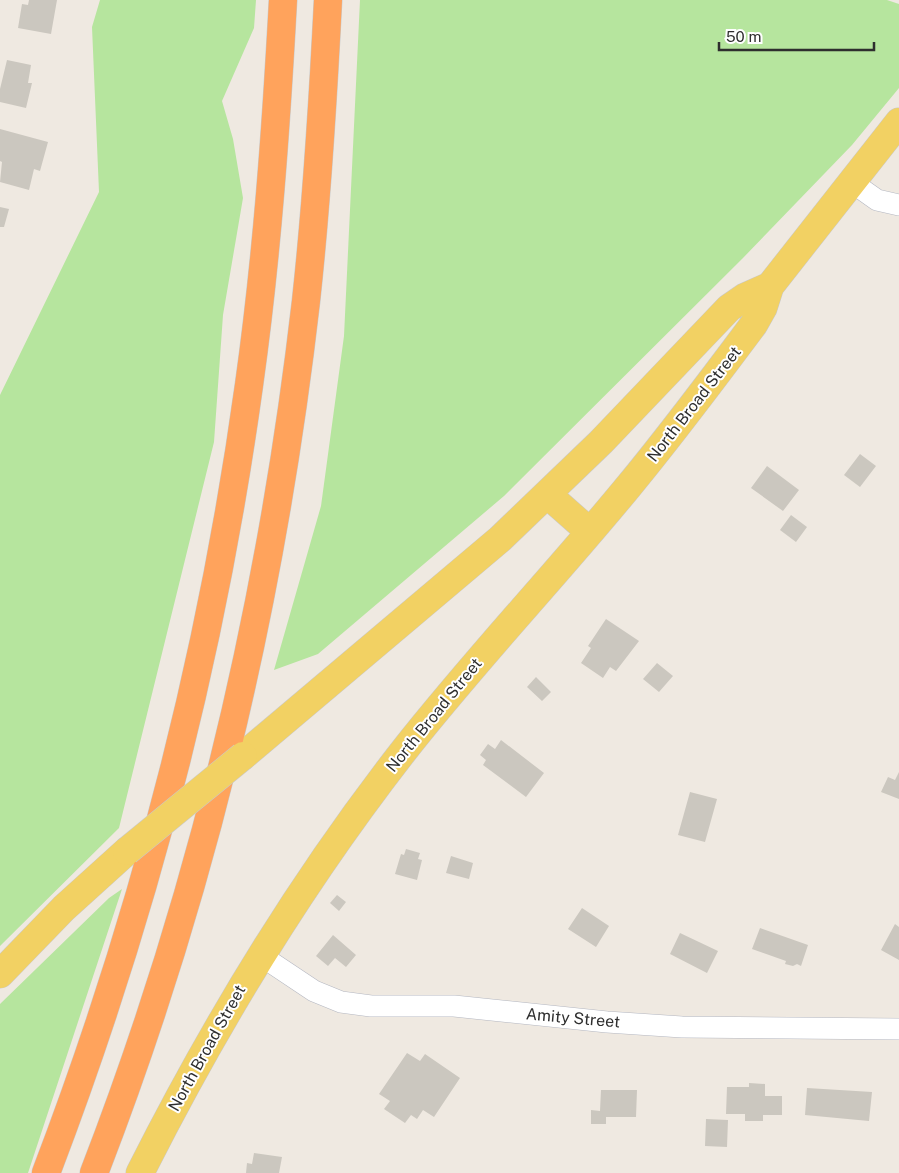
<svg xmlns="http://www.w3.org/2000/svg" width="899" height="1173" font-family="'Public Sans',sans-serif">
<rect width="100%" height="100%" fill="#efe9e1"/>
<path fill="#b6e59e" d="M100,0H256L254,28L222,101L233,139L243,198L223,315L214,442L119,828L0,946V395L99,192L92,27Z
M360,0H887L899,4V88L852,145L743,258L504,496L318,654L274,670L321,506L344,336Z
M122,889L28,1173H0V1004L109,898Z"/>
<path fill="#cbc7bf" d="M29,0H57L51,34L18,28L22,4L28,5Z
M7,60L31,65L28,83H32L26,108L0,102V89Z
M0,129L48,142L40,171L34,169L29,190L0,182L2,162L0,161Z
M0,207L9,209L4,227H0Z
M860,454L876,466L860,487L844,475Z
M767,466L799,490L783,511L751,488Z
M791,515L807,527L796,542L780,530Z
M606,619L639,641L616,671L610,667L603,678L581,663L591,648L588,646Z
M657,663L673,676L659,692L643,679Z
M536,677L551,692L542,701L527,687Z
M501,740L544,773L526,797L483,765L486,760L480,755L488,744L495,749Z
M899,772V799L881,792L888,777L895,780Z
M690,792L717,799L705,842L678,835Z
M406,849L420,853L418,859L422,860L417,880L395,874L401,854L404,855Z
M451,856L473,863L469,879L446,873Z
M337,895L346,902L339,911L330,903Z
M582,908L609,926L596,947L568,929Z
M895,924L899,927V960L881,950Z
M760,928L808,945L801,966L797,964L793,966L785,964L786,961L752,949Z
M680,933L718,951L707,973L670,954Z
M333,935L356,955L346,967L335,958L328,966L316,956Z
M407,1053L420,1061L425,1054L460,1078L434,1117L423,1110L417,1119L411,1115L405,1123L384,1109L390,1101L379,1094Z
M749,1083L765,1084V1096H782V1115H763V1121H745V1114H726L727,1087H749Z
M807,1088L872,1092L869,1121L805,1115Z
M601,1090H637L636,1117H606V1124H591V1110L600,1111Z
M706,1119L728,1120L727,1147L705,1146Z
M254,1153L282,1157L279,1173H246L247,1163L252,1164Z"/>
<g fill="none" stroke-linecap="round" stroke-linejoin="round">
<defs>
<path id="minor" d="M853,183L877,200L899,205
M260,955L314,991L341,1002L371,1006H454L607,1022L682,1027L899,1029"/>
<path id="primary" d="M548,495L590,532
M243,756L500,539L601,442L729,308L745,297L770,286
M0,974L64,908L127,851
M140,1173C215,1024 300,884 402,753C474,661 554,577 628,487C672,434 713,379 754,324L763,308L770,286L899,122"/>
<path id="motorway" d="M46,1173C143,919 212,654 249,385C267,257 276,129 283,0
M94,1173C202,894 272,598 306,301C317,201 323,100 328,0"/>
</defs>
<use href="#minor" stroke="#b4b7c1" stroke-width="22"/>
<use href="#primary" stroke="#c9c9c9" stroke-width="29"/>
<use href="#motorway" stroke="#c9c9c9" stroke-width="29"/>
<use href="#minor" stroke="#fff" stroke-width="21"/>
<use href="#primary" stroke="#f2d163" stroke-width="28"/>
<use href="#motorway" stroke="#ffa35c" stroke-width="28"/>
<defs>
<path id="primary-bridge" d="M127,851L243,756"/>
</defs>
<use href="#primary-bridge" stroke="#c9c9c9" stroke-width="29" stroke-linecap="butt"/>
<use href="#primary-bridge" stroke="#f2d163" stroke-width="28"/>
</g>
<g text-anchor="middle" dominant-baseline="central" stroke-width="4" stroke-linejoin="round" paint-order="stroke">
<g font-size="16" fill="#2e2e2e" stroke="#fff">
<text transform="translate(694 404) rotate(-52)">North Broad Street</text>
<text transform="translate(434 715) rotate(-51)">North Broad Street</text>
<text transform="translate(573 1018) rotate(5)">Amity Street</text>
<text transform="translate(207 1048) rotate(-61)">North Broad Street</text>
</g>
</g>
<path d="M719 42v8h155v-8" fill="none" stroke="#2e2e2e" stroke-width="2.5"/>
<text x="726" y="42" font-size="15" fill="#2e2e2e" stroke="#ffffff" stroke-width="4" paint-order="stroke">50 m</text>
</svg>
